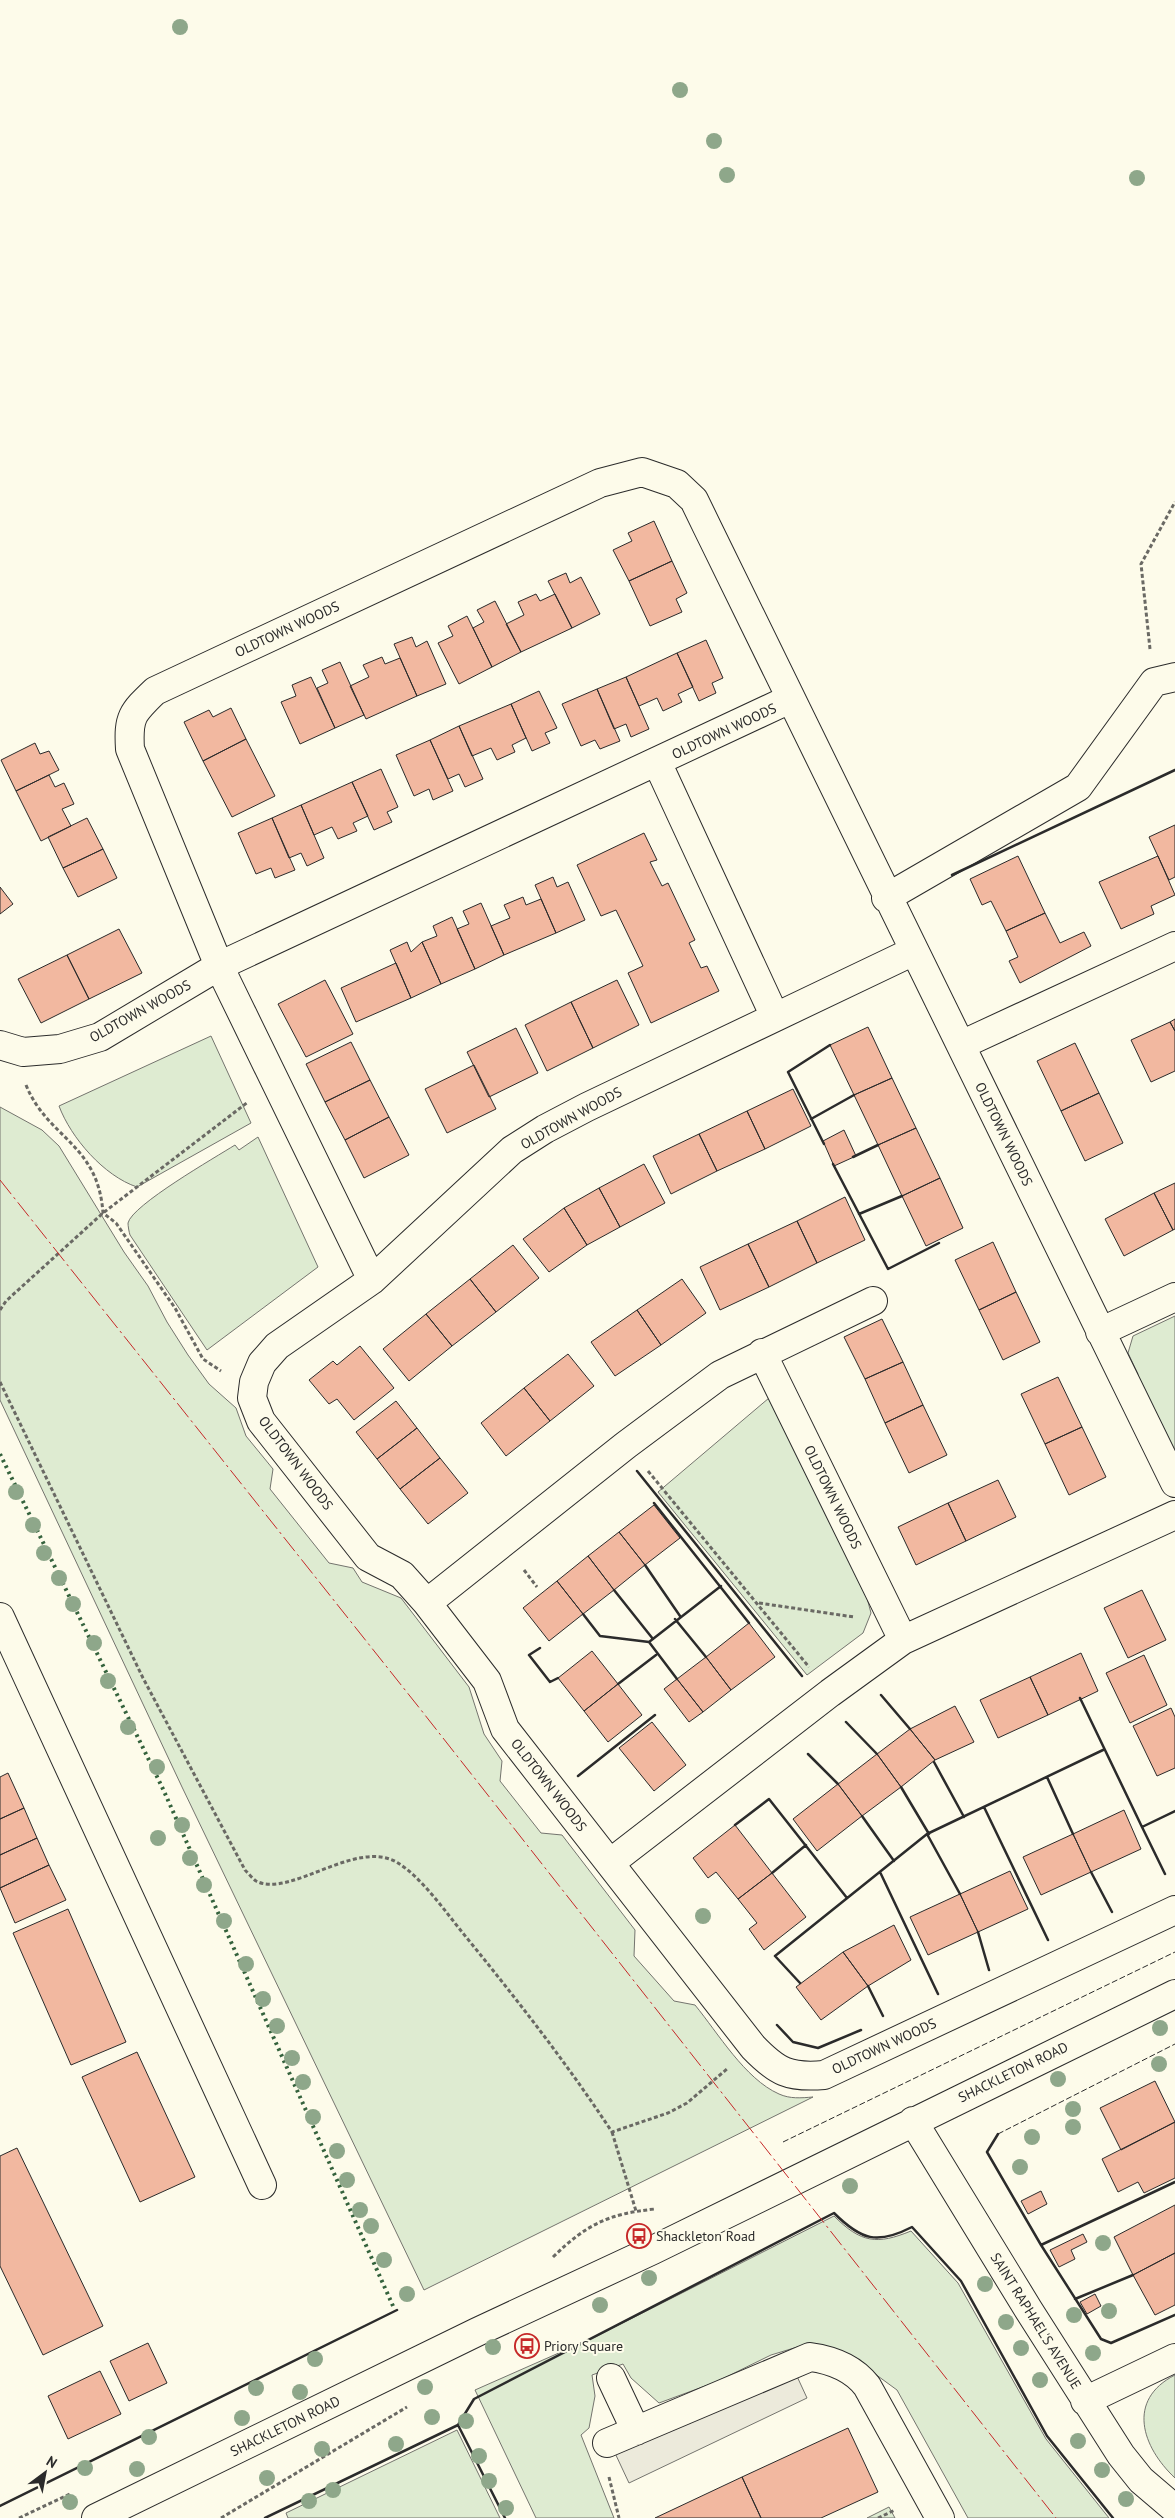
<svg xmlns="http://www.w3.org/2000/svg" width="1175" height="2518" font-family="'PT Sans',sans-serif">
<rect width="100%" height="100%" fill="#fdfbea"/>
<path fill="#deebd1" stroke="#74746e" d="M211,1036L251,1123L137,1187C104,1176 71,1138 59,1106Z
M0,1107L42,1130L59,1146L124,1252L148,1286L167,1322L188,1355L209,1384L236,1408L246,1436L273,1469L270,1489L329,1563L353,1568L362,1582L401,1598L469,1687L484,1734L502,1761L500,1781L541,1833L562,1835L635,1930L634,1956L674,2001L695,2005C718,2033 745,2079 779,2094C790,2099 801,2098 813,2097L424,2290L182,1787L0,1400Z
M258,1137L318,1267L207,1350L130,1235C129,1232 128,1226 128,1223C132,1205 216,1157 235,1145L239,1150Z
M1175,1316V1451L1173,1448L1156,1442L1132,1393L1138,1374L1128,1353L1133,1336Z
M769,1398L867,1598L871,1613L863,1633L807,1675L658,1492Z
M834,2216C861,2243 877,2245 911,2231L958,2283L1046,2439L1109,2518H968L897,2390L860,2363L804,2345L771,2355L716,2382L659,2403L631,2378L623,2364L592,2375L595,2396L589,2428L581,2435L614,2518H536L475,2390L595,2337Z
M1175,2375V2478C1142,2447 1126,2400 1175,2375Z
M457,2430L500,2518H288L286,2513Z
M889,2507L895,2518H867Z"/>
<path fill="#eceadb" stroke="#74746e" d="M789,2359L807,2398L629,2483L607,2436Z"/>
<path fill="#f2b8a0" stroke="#2b2b2b" d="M654,521L672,561L629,581L613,550L632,541L628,533Z
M672,561L687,593L676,599L682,612L650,626L629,581Z
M566,573L570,583L581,577L600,614L572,628L548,581Z
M536,594L540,601L555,594L572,628L521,652L506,624L524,615L518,602Z
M495,601L521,652L492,667L473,628L484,622L477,610Z
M467,616L492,667L459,684L438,643L453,636L448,626Z
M412,637L416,647L427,641L446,684L417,696L394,644Z
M706,640L723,678L712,683L716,693L699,701L677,653Z
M677,653L693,687L678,694L682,702L663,711L657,698L639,706L626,677Z
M382,657L385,664L400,658L417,696L366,719L350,686L369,677L363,665Z
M340,662L364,715L335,728L317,688L328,683L322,670Z
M311,677L335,728L300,744L281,702L296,696L292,685Z
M626,677L649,729L631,737L626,724L614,729L597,689Z
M597,689L620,741L600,749L595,740L581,746L562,704Z
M539,691L557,728L545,733L550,743L532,751L511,704Z
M511,704L526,738L512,745L515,752L497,760L491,748L472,756L459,726Z
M231,708L246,739L203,761L184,722L209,710L213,717Z
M459,726L483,779L465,787L459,774L448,779L430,740Z
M246,739L275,796L232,817L203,761Z
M430,740L453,791L433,800L429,789L414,796L396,755Z
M35,743L40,754L49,751L59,770L16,791L1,760Z
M381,769L398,807L387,812L392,822L374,830L352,782Z
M49,775L55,787L64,783L74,804L62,809L71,826L41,841L16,791Z
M352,782L368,816L353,823L357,831L338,839L332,827L314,835L301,805Z
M301,805L324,858L307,866L301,853L289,858L272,818Z
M87,818L103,849L63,868L48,837Z
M272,818L295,870L275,878L271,868L256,874L238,833Z
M1175,825V877L1169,880L1149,837Z
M644,833L657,860L650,862L662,886L668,883L695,940L689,943L701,968L707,966L719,991L651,1023L628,973L643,966L616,910L601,916L577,865Z
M103,849L117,878L78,897L63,868Z
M1018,856L1045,913L1006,931L991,901L982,905L970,879Z
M1158,856L1175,895L1151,906L1154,914L1121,929L1099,882Z
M553,877L557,887L568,882L585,920L556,933L535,885Z
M0,887L13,904L0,914Z
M523,897L526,905L541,899L556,933L504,955L491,926L510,918L504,905Z
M481,903L504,955L475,969L457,929L469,924L463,911Z
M1045,913L1060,943L1084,932L1091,946L1020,983L1009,961L1018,957L1006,931Z
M452,917L475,969L441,984L422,942L437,936L433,926Z
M119,929L142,973L89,999L67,955Z
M407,942L411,952L422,942L441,984L411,998L390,950Z
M67,955L89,999L41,1023L18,979Z
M396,963L411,998L356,1022L341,988Z
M325,980L353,1034L306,1057L278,1004Z
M617,980L639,1025L593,1048L571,1002Z
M571,1002L593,1048L547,1071L525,1025Z
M1175,1019V1031L1170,1022Z
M1170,1022L1175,1031V1071L1151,1082L1131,1040Z
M868,1027L892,1078L854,1095L830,1045Z
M516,1028L538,1073L489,1097L467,1052Z
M351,1042L370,1080L325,1102L306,1064Z
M1075,1043L1099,1093L1061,1111L1037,1061Z
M474,1065L496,1109L447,1133L425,1089Z
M892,1078L916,1128L878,1145L854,1095Z
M370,1080L389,1117L345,1140L325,1102Z
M793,1089L811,1126L765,1149L747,1111Z
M1099,1093L1123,1143L1085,1161L1061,1111Z
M747,1111L765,1149L717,1171L699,1134Z
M389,1117L409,1155L364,1178L345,1140Z
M916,1128L940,1178L902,1196L878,1145Z
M844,1130L856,1156L834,1166L823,1141Z
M699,1134L717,1171L671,1194L653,1156Z
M644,1164L665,1203L620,1227L599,1188Z
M940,1178L963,1228L926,1246L902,1196Z
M1175,1183V1229L1173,1230L1154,1193Z
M599,1188L620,1227L587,1245L564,1208Z
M1154,1193L1173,1230L1124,1256L1105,1219Z
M845,1197L865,1240L817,1263L797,1221Z
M564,1208L587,1245L549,1272L523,1239Z
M797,1221L817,1263L769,1287L748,1244Z
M993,1242L1016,1292L979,1310L955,1260Z
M748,1244L769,1287L720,1310L700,1267Z
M513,1245L539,1278L496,1312L470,1279Z
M470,1279L496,1312L452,1346L426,1314Z
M682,1279L706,1313L661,1345L637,1310Z
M1016,1292L1040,1342L1003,1360L979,1310Z
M637,1310L661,1345L615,1376L591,1342Z
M426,1314L452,1346L409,1381L383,1349Z
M882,1319L903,1362L865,1379L844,1337Z
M360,1346L394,1388L354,1420L337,1399L329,1404L309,1380L333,1361L337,1365Z
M568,1354L594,1386L550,1421L524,1388Z
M903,1362L923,1405L885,1423L865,1379Z
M1058,1377L1082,1427L1045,1444L1021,1394Z
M524,1388L550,1421L506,1456L481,1423Z
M396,1401L417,1428L377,1459L356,1432Z
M923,1405L947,1455L909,1473L885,1423Z
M1082,1427L1106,1477L1069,1495L1045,1444Z
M417,1428L440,1458L400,1489L377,1459Z
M440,1458L468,1493L428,1524L400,1489Z
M998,1480L1016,1517L966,1541L948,1503Z
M948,1503L966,1541L916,1565L898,1527Z
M654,1505L680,1538L645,1565L619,1532Z
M619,1532L645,1565L614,1590L588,1556Z
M588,1556L614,1590L583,1614L557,1581Z
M557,1581L583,1614L549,1641L523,1608Z
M1142,1590L1166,1640L1128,1658L1104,1608Z
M749,1623L775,1657L731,1690L706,1657Z
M592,1651L618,1684L584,1711L558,1678Z
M1081,1653L1098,1691L1048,1715L1030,1677Z
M1144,1655L1167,1705L1130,1723L1106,1673Z
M706,1657L731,1690L703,1712L677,1679Z
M1030,1677L1048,1715L998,1738L980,1700Z
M677,1679L703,1712L689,1722L664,1689Z
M618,1684L642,1715L608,1742L584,1711Z
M955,1706L974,1742L935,1760L910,1729Z
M1171,1708L1175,1717V1768L1157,1776L1133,1726Z
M652,1722L686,1765L654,1791L619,1748Z
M910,1729L935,1760L901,1787L877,1754Z
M877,1754L901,1787L862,1816L838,1784Z
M8,1773L24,1808L0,1819V1777Z
M838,1784L862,1816L817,1851L793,1819Z
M24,1808L37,1838L0,1855V1819Z
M1124,1810L1141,1849L1091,1872L1073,1834Z
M735,1825L772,1873L738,1899L716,1872L708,1878L693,1858Z
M1073,1834L1091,1872L1041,1895L1023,1857Z
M37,1838L49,1865L0,1888V1855Z
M49,1865L66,1900L15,1923L0,1888Z
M1010,1871L1028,1909L978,1932L960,1894Z
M772,1873L806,1917L764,1950L749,1929L757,1923L738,1899Z
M960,1894L978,1932L928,1955L910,1917Z
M68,1909L126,2042L71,2065L13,1933Z
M894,1925L911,1960L868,1986L843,1952Z
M843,1952L868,1986L821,2020L796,1987Z
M137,2052L195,2177L140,2202L82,2077Z
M1155,2081L1175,2122L1121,2150L1100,2108Z
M1175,2122V2178L1144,2193L1138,2182L1118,2192L1102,2159Z
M17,2148L103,2326L43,2355L0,2266V2156Z
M1041,2191L1047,2204L1028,2214L1021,2201Z
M1175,2205V2253L1133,2275L1114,2237Z
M1083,2234L1087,2242L1071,2250L1075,2259L1059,2267L1050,2250Z
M1175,2253V2305L1155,2315L1133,2275Z
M1095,2294L1101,2306L1087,2314L1080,2302Z
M148,2343L167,2383L129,2401L110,2361Z
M100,2371L121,2414L68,2439L48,2396Z
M848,2428L878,2492L821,2518H761L742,2477Z
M742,2477L761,2518H655Z"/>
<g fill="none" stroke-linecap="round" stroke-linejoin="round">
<defs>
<path id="minor" d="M657,762L775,1017
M886,898L1078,787L1154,682L1175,677
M914,951L587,1107L545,1129L512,1150L372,1280L277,1346L262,1363L254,1382L252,1398L261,1421L368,1557L402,1575L427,1603L487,1681L505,1729L753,2047C777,2072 789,2078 824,2075L1175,1910
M0,1045L23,1052L60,1049L100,1037L219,966L790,699
M961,1045L1175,946
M372,1280L219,966L130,749C128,717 132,713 155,691L600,483L642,472L677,484L694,500C853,828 1014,1155 1175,1483
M1100,1332L1175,1297
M762,1353L903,1640
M427,1603L626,1445L720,1375L873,1301
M0,1617L262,2185
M610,1863L830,1693L903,1640L1175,1515
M913,2121L1028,2309L1121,2455L1141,2480L1175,2509
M611,2378L636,2431
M1085,2401L1175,2358
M607,2443L810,2357C832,2360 853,2368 867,2386L940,2518
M96,2518L477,2332L653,2250L1175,1994"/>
</defs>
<use href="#minor" stroke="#2b2b2b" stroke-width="30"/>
<path stroke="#6a6964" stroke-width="3" stroke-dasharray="4 2.5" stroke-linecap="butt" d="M1150,649L1141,564L1175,502
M26,1085C48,1139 98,1143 103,1213L116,1223L175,1308L203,1359L221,1371
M0,1310L6,1301L103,1213L248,1102
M0,1382L143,1678L245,1870C248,1873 252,1878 256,1881C290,1899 357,1837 398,1863C421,1877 445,1911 462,1932C515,1997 566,2062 612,2132L668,2113L687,2103L727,2069
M648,1471L809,1667
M524,1570L537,1587
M759,1603L854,1617
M612,2132L636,2211
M553,2257C587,2224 608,2214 655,2209
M609,2477L619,2518
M19,2518L70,2494
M221,2518L407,2407
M878,2518L895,2510"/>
<use href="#minor" stroke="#fdfbea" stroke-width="28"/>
<path stroke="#34623c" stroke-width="4" stroke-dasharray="2.5 4" stroke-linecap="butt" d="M0,1454L163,1789L393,2306"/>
<path stroke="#2b2b2b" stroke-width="1" stroke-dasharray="6 2.5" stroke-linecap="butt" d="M998,2134L1175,2044
M783,2142L1175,1952"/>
<path stroke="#2b2b2b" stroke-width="2.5" d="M952,875L1175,770
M811,1119L854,1095
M824,1144L788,1072L830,1045
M853,1157L878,1145
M833,1164L888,1269L939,1243
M859,1214L902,1196
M637,1471L802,1676
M654,1503L749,1623
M645,1565L680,1616
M614,1590L653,1639
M583,1614L600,1636L649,1642L721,1586
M675,1619L706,1657
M649,1642L677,1679
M540,1648L529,1655L550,1682L558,1678
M618,1684L656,1655
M881,1695L910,1729
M1080,1698L1142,1827L1175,1811
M846,1722L877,1754
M808,1754L838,1784
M934,1762L964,1817
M578,1776L655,1715
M1047,1777L1073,1834
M901,1787L929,1834
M984,1807L1048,1940
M862,1816L894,1861
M735,1825L769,1799L847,1898
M1142,1827L1165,1874
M927,1834L960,1894
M880,1872L938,1994
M1091,1872L1112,1912
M772,1873L806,1845
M978,1932L989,1970
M800,1983L775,1956L927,1834L1103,1750
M868,1986L883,2016
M777,2025L793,2042L818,2048L861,2030
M998,2134L987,2152L1041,2245L1101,2339L1111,2343L1175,2315
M1041,2245L1175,2182
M1075,2299L1133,2275
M458,2425L505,2518
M0,2506L397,2310
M265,2518L458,2425L474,2399L834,2213C861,2240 877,2245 912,2227L961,2281L1047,2436L1113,2518"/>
<path stroke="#c62828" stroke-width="1" stroke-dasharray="18 4 2.5 4" stroke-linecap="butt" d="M0,1180L421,1710L1056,2518"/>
</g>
<g fill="#8ea78a">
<circle cx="180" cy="27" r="8"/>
<circle cx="680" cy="90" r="8"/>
<circle cx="714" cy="141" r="8"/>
<circle cx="727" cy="175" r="8"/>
<circle cx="1137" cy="178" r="8"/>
<circle cx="16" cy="1492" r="8"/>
<circle cx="33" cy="1525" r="8"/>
<circle cx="44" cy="1553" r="8"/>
<circle cx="59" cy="1578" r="8"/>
<circle cx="73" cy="1604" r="8"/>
<circle cx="94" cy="1643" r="8"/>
<circle cx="108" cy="1681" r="8"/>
<circle cx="128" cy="1727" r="8"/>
<circle cx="157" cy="1767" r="8"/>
<circle cx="182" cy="1825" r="8"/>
<circle cx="158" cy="1838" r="8"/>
<circle cx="190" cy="1858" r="8"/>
<circle cx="204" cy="1885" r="8"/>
<circle cx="703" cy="1916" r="8"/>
<circle cx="224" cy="1921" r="8"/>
<circle cx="246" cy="1964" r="8"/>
<circle cx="263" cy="1999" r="8"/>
<circle cx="277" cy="2026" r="8"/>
<circle cx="1160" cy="2028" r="8"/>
<circle cx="292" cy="2058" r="8"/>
<circle cx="1159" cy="2064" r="8"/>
<circle cx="1058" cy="2079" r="8"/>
<circle cx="303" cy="2082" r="8"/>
<circle cx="1073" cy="2109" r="8"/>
<circle cx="313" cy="2117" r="8"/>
<circle cx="1073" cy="2127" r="8"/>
<circle cx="1032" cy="2137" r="8"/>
<circle cx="337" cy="2151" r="8"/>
<circle cx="1020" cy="2167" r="8"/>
<circle cx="347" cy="2180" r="8"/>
<circle cx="850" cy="2186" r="8"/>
<circle cx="360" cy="2210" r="8"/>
<circle cx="371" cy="2226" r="8"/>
<circle cx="1103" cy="2243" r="8"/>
<circle cx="384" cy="2260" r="8"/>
<circle cx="649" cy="2278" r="8"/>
<circle cx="985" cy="2284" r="8"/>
<circle cx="407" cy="2294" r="8"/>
<circle cx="600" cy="2305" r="8"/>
<circle cx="1109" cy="2311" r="8"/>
<circle cx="1074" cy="2315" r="8"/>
<circle cx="1006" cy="2322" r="8"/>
<circle cx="493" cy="2347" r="8"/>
<circle cx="1021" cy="2348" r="8"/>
<circle cx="1093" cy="2353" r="8"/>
<circle cx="315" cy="2359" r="8"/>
<circle cx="1040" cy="2380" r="8"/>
<circle cx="425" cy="2387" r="8"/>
<circle cx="256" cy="2388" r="8"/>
<circle cx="300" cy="2392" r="8"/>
<circle cx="432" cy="2417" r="8"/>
<circle cx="242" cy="2418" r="8"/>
<circle cx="466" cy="2421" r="8"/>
<circle cx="149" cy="2437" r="8"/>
<circle cx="1078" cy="2441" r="8"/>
<circle cx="396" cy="2444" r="8"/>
<circle cx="322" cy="2449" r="8"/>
<circle cx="479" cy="2456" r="8"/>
<circle cx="85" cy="2468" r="8"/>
<circle cx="137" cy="2469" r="8"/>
<circle cx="1102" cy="2470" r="8"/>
<circle cx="267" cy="2478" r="8"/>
<circle cx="489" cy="2481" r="8"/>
<circle cx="333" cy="2490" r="8"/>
<circle cx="1126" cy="2499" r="8"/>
<circle cx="309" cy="2501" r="8"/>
<circle cx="70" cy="2502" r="8"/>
<circle cx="506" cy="2508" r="8"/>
</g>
<defs>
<symbol id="bus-ring" viewBox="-11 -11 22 22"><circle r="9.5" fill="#fdfbea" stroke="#c62828" stroke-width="1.5"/><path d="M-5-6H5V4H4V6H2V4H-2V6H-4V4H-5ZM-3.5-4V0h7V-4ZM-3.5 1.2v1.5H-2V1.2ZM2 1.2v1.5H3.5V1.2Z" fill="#c62828"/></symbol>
</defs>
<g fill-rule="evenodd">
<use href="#bus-ring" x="625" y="2222" width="28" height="28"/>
<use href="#bus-ring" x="513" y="2332" width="28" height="28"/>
</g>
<g text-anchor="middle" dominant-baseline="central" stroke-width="4" stroke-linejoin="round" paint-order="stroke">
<g font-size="14" fill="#2b2b2b" stroke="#fdfbea">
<text transform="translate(287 629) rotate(-25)">OLDTOWN WOODS</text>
<text transform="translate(724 731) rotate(-25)">OLDTOWN WOODS</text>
<text transform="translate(140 1011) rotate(-29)">OLDTOWN WOODS</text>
<text transform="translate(571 1118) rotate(-29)">OLDTOWN WOODS</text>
<text transform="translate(1004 1134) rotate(64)">OLDTOWN WOODS</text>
<text transform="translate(296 1463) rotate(53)">OLDTOWN WOODS</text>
<text transform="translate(833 1497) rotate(64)">OLDTOWN WOODS</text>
<text transform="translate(549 1785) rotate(52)">OLDTOWN WOODS</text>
<text transform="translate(884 2046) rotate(-25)">OLDTOWN WOODS</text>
<text transform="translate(1013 2072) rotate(-26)">SHACKLETON ROAD</text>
<text transform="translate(1036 2321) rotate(58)">SAINT RAPHAEL'S AVENUE</text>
<text transform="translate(285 2426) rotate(-26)">SHACKLETON ROAD</text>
</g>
<g font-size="14" fill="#2b2b2b" stroke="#fdfbea" text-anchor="start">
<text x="656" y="2236">Shackleton Road</text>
<text x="544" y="2346">Priory Square</text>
</g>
</g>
<g transform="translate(45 2473) rotate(32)" stroke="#fdfbea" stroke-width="4" paint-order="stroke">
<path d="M0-4L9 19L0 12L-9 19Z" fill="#2b2b2b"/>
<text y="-8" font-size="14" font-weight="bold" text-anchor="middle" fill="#2b2b2b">N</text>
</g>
</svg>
